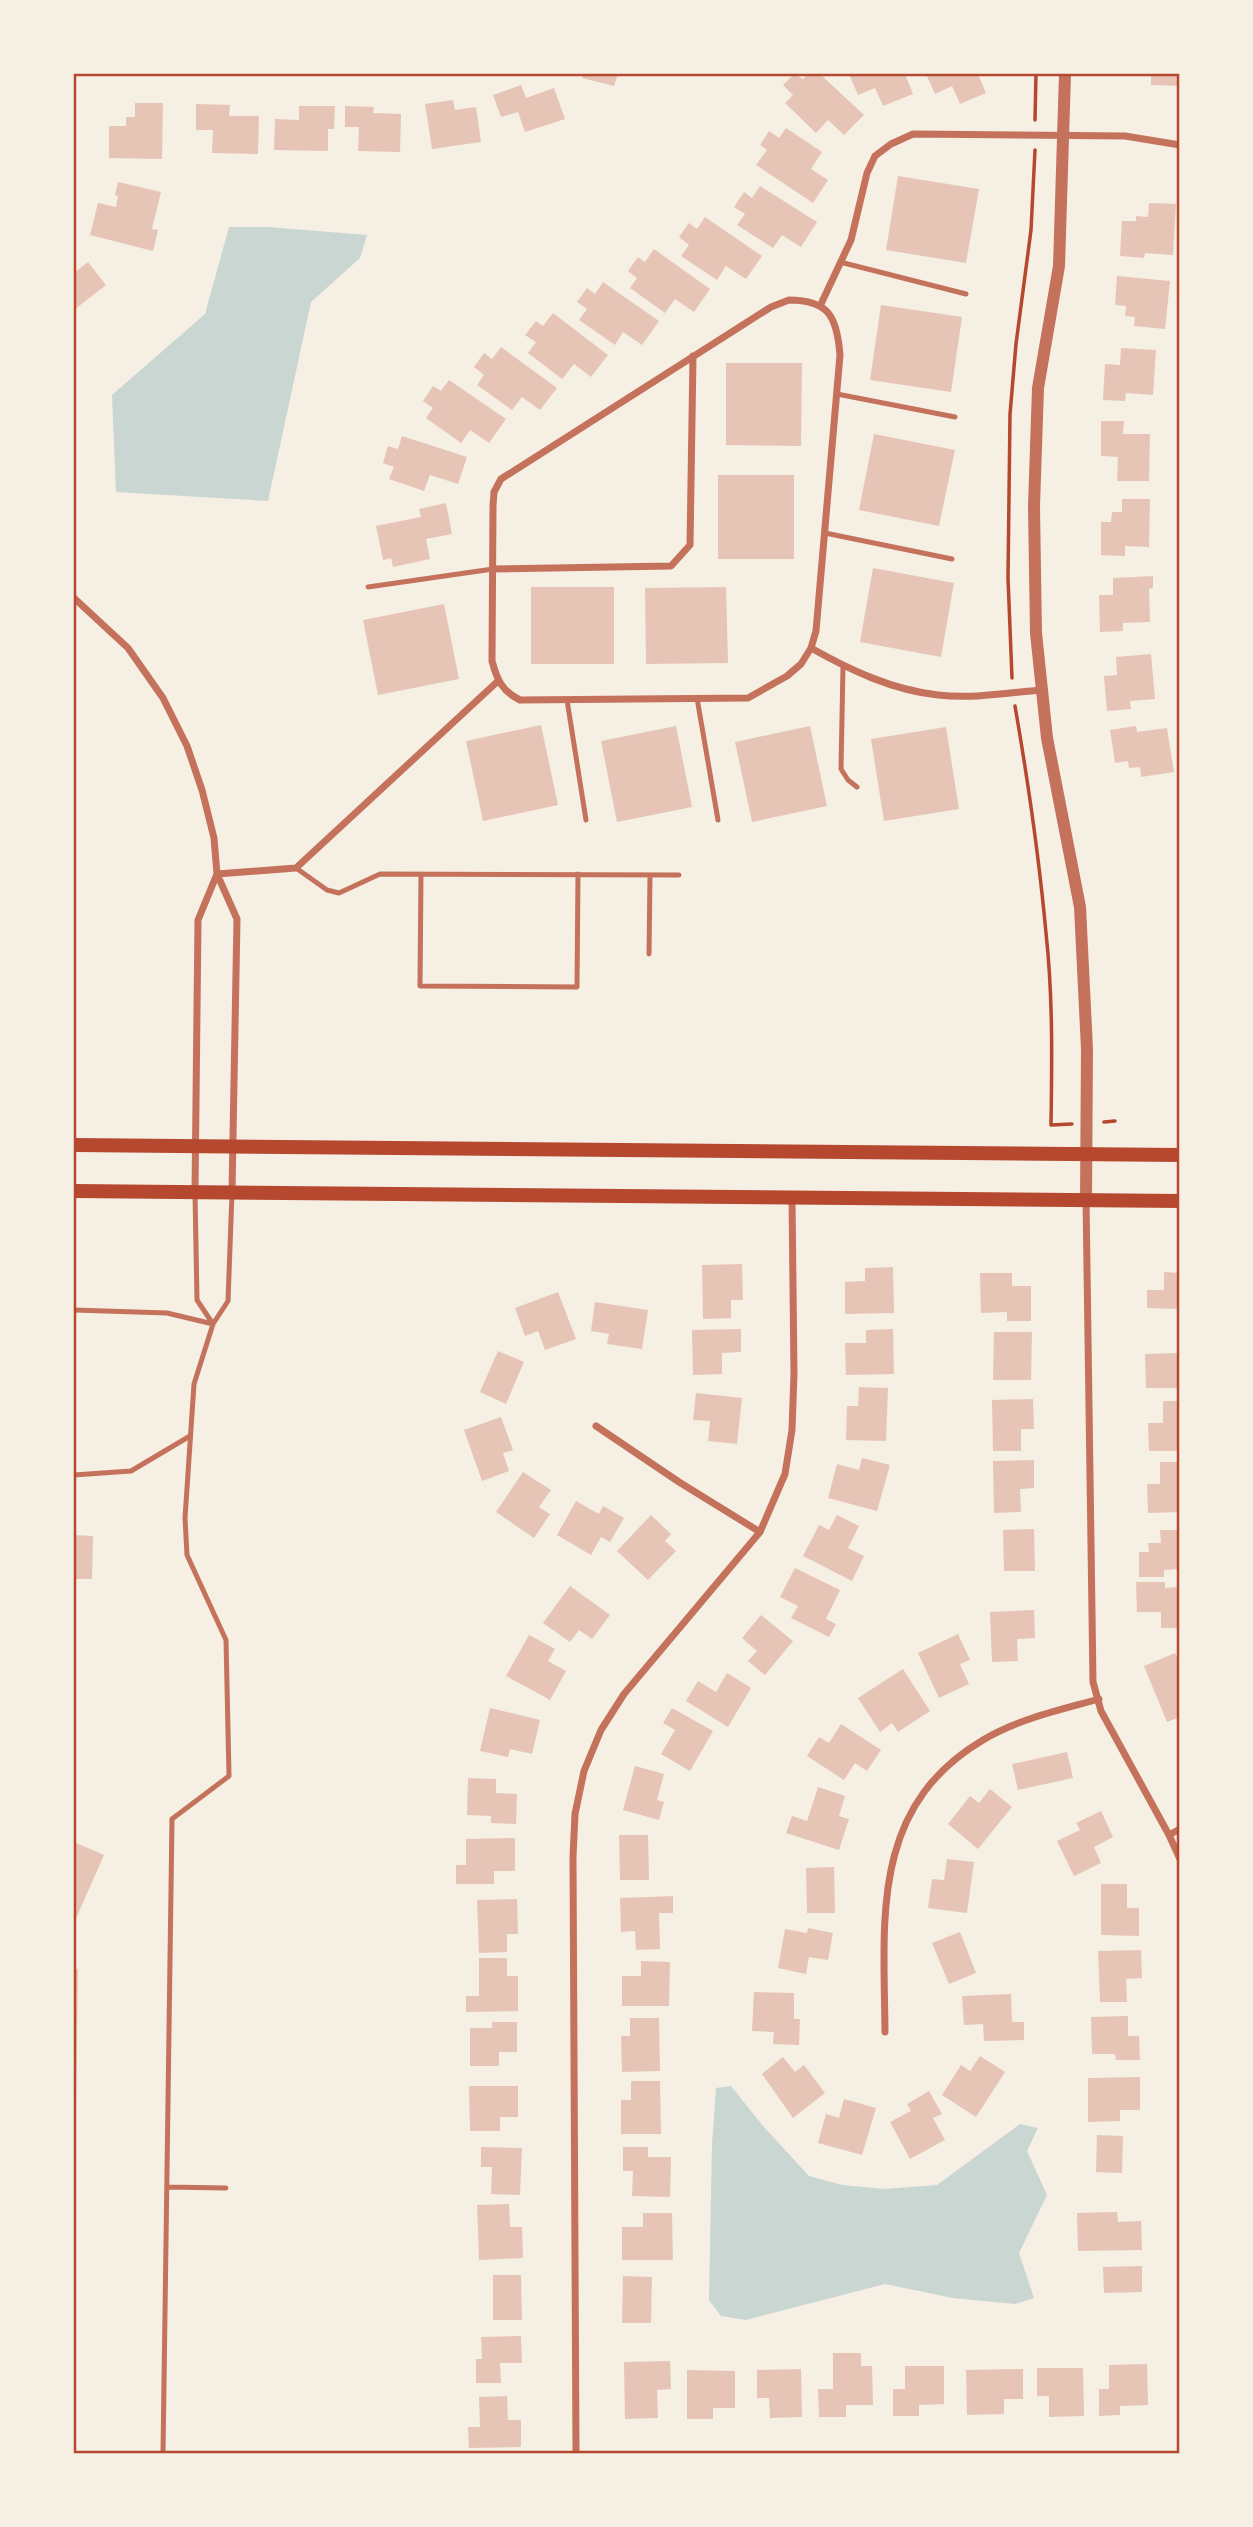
<svg xmlns="http://www.w3.org/2000/svg" width="1253" height="2527" font-family="'Open Sans',sans-serif">
<rect width="100%" height="100%" fill="#f6efe4"/>
<path fill="#c9d6d2" d="M229,227H268L367,235L360,258L311,302L268,501L116,492L112,395L205,314Z
M731,2086L763,2126L809,2176L842,2185L884,2189L937,2185L1020,2124L1038,2128L1027,2151L1047,2195L1019,2253L1034,2298L1015,2304L953,2298L885,2284L746,2320L721,2316L709,2300L712,2144L716,2088Z"/>
<path fill="#e6c5b7" d="M583,74H618L614,86L582,78Z
M794,74L803,79L808,74H820L864,115L844,135L828,120L816,133L785,103L793,95L783,85Z
M849,74H905L913,94L883,106L875,88L858,95Z
M926,74H978L986,93L960,104L952,86L935,94Z
M1151,74H1180V86L1151,85Z
M521,85L526,98L554,88L565,119L525,132L518,112L501,117L493,95Z
M453,100L455,110L476,107L481,142L432,149L425,104Z
M135,103H163L162,159L109,158V126H126V117H135Z
M196,104L230,105L229,116H259L258,154L212,153L213,130H196Z
M299,106H335L334,129H328V151L274,150L275,119L299,120Z
M345,106L374,107L373,113L401,114L400,152L358,151L359,127H345Z
M786,128L822,152L811,169L828,180L813,203L756,165L767,150L760,145L769,131L779,138Z
M898,176L979,189L966,263L886,250Z
M118,182L161,192L152,229L158,230L153,251L90,235L98,203L116,207L118,196L115,195Z
M760,186L817,222L801,247L782,235L773,248L737,225L745,214L734,207L744,192L752,198Z
M1149,203L1176,204L1173,255L1145,253L1144,258L1120,256L1122,221H1136V216L1148,217Z
M705,217L762,256L746,279L726,266L717,280L681,256L689,245L679,237L689,223L697,229Z
M654,249L710,289L694,312L675,299L665,313L630,288L637,278L628,271L638,257L645,262Z
M88,262L106,285L74,310V273Z
M1117,276L1170,281L1165,329L1134,326L1135,317L1125,316L1126,306L1115,305Z
M603,282L659,321L642,345L623,332L615,345L579,320L587,309L577,302L587,288L595,294Z
M881,305L962,317L951,392L870,380Z
M553,313L608,355L591,377L574,364L562,379L528,353L536,342L525,335L536,321L543,326Z
M501,347L557,388L540,410L522,397L512,410L477,385L484,375L474,367L484,353L492,359Z
M1121,348L1156,350L1153,395L1126,393L1125,401L1103,400L1105,364L1120,365Z
M726,363H802L801,446L726,445Z
M449,380L506,419L489,443L470,430L461,443L426,418L433,408L423,401L433,386L441,391Z
M1101,421H1124L1123,434H1150L1149,481H1117L1118,457L1101,456Z
M874,434L955,450L939,526L859,510Z
M402,436L467,457L458,484L430,475L424,491L389,479L394,467L383,463L388,446L398,449Z
M718,475H794V559H718Z
M1122,499H1150L1149,547L1125,546V556L1101,555V522H1111L1112,512H1122Z
M446,503L452,534L426,539L430,559L393,567L391,558L383,560L376,526L421,517L419,509Z
M873,568L954,583L941,657L860,642Z
M1153,576V588L1149,589L1150,622L1123,623V631L1100,632L1099,595H1113V578Z
M531,587H614V664H531Z
M726,587L728,663L646,664L645,588Z
M444,604L459,679L378,695L363,620Z
M1151,654L1155,699L1130,701L1131,709L1107,711L1104,676L1117,675L1116,657Z
M541,725L558,805L483,821L466,741Z
M676,726L692,807L617,822L601,741Z
M810,726L827,806L752,822L735,742Z
M1136,726L1137,732L1167,728L1174,772L1141,777L1140,767L1129,768L1128,761L1115,763L1110,730Z
M946,727L959,809L884,821L871,739Z
M742,1264L743,1300H731V1318L703,1319L702,1265Z
M893,1267L894,1313L845,1314V1282L865,1281V1268Z
M1164,1272L1180,1273V1309L1147,1308V1290H1164Z
M980,1273H1012V1286H1031V1321H1007V1312L981,1313Z
M558,1292L576,1339L545,1350L538,1331L525,1336L515,1308Z
M595,1302L648,1310L642,1349L607,1344L609,1334L591,1331Z
M741,1329V1352L722,1353V1374L693,1375L692,1330Z
M893,1329L894,1374L846,1375L845,1343H866V1330Z
M994,1332H1032L1031,1380H993Z
M498,1351L524,1362L506,1404L480,1392Z
M1180,1353V1388H1146L1145,1354Z
M859,1387L888,1388L886,1441L846,1440L847,1406H858Z
M696,1393L742,1398L737,1444L708,1441L710,1421L693,1420Z
M1033,1399L1034,1429H1021V1451H993L992,1400Z
M1163,1401H1180V1451H1149L1148,1423H1163Z
M501,1417L513,1450L503,1453L509,1471L482,1481L464,1430Z
M862,1458L890,1465L877,1511L828,1498L837,1464L859,1470Z
M1034,1460V1488L1020,1489L1021,1512L994,1513L993,1461Z
M1160,1462H1180V1512L1148,1513L1147,1484H1160Z
M523,1472L551,1490L539,1507L550,1514L534,1538L496,1512Z
M576,1501L599,1514L603,1506L624,1518L610,1542L601,1537L591,1555L557,1535Z
M651,1515L671,1534L665,1541L676,1551L648,1580L617,1551Z
M837,1515L859,1526L848,1548L864,1556L852,1581L803,1556L819,1525L829,1530Z
M1034,1529L1035,1571H1004L1003,1530Z
M1160,1530H1180V1569L1164,1570V1577H1139V1552H1149L1148,1543H1161Z
M74,1535L93,1536L92,1579H74Z
M795,1568L840,1590L826,1619L836,1624L829,1637L791,1618L798,1606L780,1597Z
M1136,1582H1165V1588L1180,1587V1628H1161V1612H1137Z
M570,1586L610,1615L592,1639L579,1630L570,1642L543,1623Z
M1034,1610L1035,1638L1017,1639L1018,1661L992,1662L990,1612Z
M761,1615L793,1641L765,1675L748,1661L757,1651L742,1638Z
M958,1634L970,1660L960,1664L969,1684L939,1698L918,1653Z
M529,1635L555,1649L548,1661L566,1671L550,1700L506,1676Z
M1175,1653L1180,1664V1717L1167,1722L1144,1666Z
M903,1669L930,1711L898,1732L892,1723L880,1732L858,1698Z
M727,1673L751,1688L728,1727L686,1701L698,1681L716,1692Z
M490,1708L540,1720L532,1754L510,1749L508,1757L480,1751Z
M672,1708L713,1731L690,1771L661,1754L675,1730L663,1723Z
M841,1724L881,1750L867,1771L855,1763L844,1780L807,1756L819,1737L829,1743Z
M1067,1752L1073,1778L1018,1790L1012,1764Z
M635,1766L664,1774L657,1800L664,1802L659,1820L623,1810Z
M468,1778L496,1779V1793L517,1794L516,1824L491,1823V1816L467,1815Z
M818,1787L845,1796L839,1816L849,1819L839,1850L786,1833L792,1816L807,1821Z
M990,1789L1012,1807L978,1849L948,1824L970,1796L979,1803Z
M1101,1811L1113,1837L1094,1847L1101,1863L1074,1876L1057,1841L1080,1830L1076,1823Z
M619,1835H648L649,1880H620Z
M515,1838V1871H494V1884H456V1865H466V1839Z
M74,1842L104,1855L74,1923Z
M947,1859L974,1862L967,1913L928,1908L932,1879L944,1880Z
M834,1867L835,1913H807L806,1868Z
M1101,1884H1127V1908H1139V1936L1101,1935Z
M673,1896V1913H659L660,1949L636,1950L635,1931L621,1932L620,1898Z
M517,1899L518,1934H507V1952L479,1953L477,1900Z
M808,1928L833,1933L828,1960L809,1957L806,1974L778,1968L785,1929L807,1933Z
M960,1932L976,1973L949,1984L932,1943Z
M1141,1950L1142,1978L1126,1979L1127,2002H1100L1098,1951Z
M479,1958H507V1976H518V2011L466,2012V1996H479Z
M641,1961L670,1962L669,2006H622V1976H641Z
M74,1969H78L76,2105H74Z
M754,1992L794,1993V2019H800L799,2045L773,2044L774,2032L752,2031Z
M1011,1994L1012,2022H1024V2040L984,2041L983,2024L964,2025L962,1996Z
M1128,2016V2036H1139L1140,2060H1116L1115,2054H1092L1091,2017Z
M630,2018H659L660,2071L622,2072L621,2036H630Z
M492,2022H517V2052H499V2066H470V2028H492Z
M980,2056L1005,2072L976,2117L942,2095L961,2065L970,2071Z
M783,2057L795,2072L804,2065L825,2093L793,2118L762,2074Z
M1140,2077V2110H1120V2121L1088,2122V2078Z
M631,2081H660L661,2134H621V2100H631Z
M469,2086H518V2117H500V2131H470Z
M929,2091L942,2114L933,2118L945,2140L910,2159L890,2122L911,2111L907,2104Z
M844,2099L876,2108L862,2155L818,2143L826,2114L839,2118Z
M1097,2135L1123,2136L1122,2173L1096,2172Z
M481,2147L522,2148L520,2195L491,2194L492,2167H481Z
M623,2147H648V2157H671L670,2197L632,2196L633,2171H623Z
M509,2204L510,2227H522L523,2258L479,2260L477,2205Z
M1117,2212L1118,2222L1141,2221L1142,2250L1078,2251L1077,2213Z
M643,2213H672L673,2260H622V2227H643Z
M1142,2266V2292L1104,2293L1103,2267Z
M493,2275H521L522,2320H493Z
M623,2276L652,2277L651,2323H622Z
M521,2336L522,2363H500L501,2383H476V2359H482L481,2337Z
M833,2353H861V2366H872L873,2405H846V2417H819L818,2389H833Z
M670,2361L671,2389L657,2390L658,2418L625,2419L624,2362Z
M1147,2364L1148,2405L1120,2406V2415L1099,2416V2389H1109V2365Z
M905,2366H944V2404L919,2405V2416H893V2389H905Z
M1037,2368H1083L1084,2416L1049,2417V2396H1037Z
M801,2369L802,2417L770,2418L769,2398H757V2370Z
M1023,2369V2399H1004V2414L967,2415L966,2370Z
M687,2370L735,2371V2408H713V2419H687Z
M507,2396L508,2420H521V2447L469,2448L468,2427H480L479,2397Z"/>
<g fill="none" stroke-linecap="round" stroke-linejoin="round">
<path stroke="#b5482f" stroke-width="3.5" d="M1035,120L1036,74
M1012,678L1008,578L1010,414L1016,344L1031,230L1035,150
M1015,706C1028,781 1039,857 1046,933C1053,997 1052,1061 1051,1125L1072,1124
M1104,1122L1115,1121"/>
<path stroke="#c5725c" stroke-width="5" d="M840,262L966,294
M837,394L955,417
M825,533L952,559
M368,587L493,569
M843,666L841,769L848,780L857,787
M697,698L718,820
M567,700L586,820
M296,868L327,890L339,893L380,874L679,875
M421,874L420,986L577,987L578,874
M649,954L650,875
M195,1193L197,1300L213,1324
M74,1310L167,1313L213,1324
M74,1475L131,1471L190,1436
M167,2187L226,2188
M163,2454L172,1819L229,1776L226,1640L187,1555L185,1518L194,1384L213,1324L228,1301L232,1193"/>
<path stroke="#c5725c" stroke-width="7" d="M789,300C829,300 837,317 840,355L816,631L811,648L801,664L787,676L748,698L520,700C502,691 497,680 492,661L493,506L494,492L501,479L771,307Z
M821,304L851,240L867,173L875,156L891,144L913,134L1125,136L1180,145
M493,569L671,566L690,545L693,356
M74,598L128,648L163,698L187,746L202,790L214,838L217,874L237,919L232,1192
M811,648C850,670 892,690 938,695C972,699 1007,693 1041,690
M217,874L296,868L498,681
M195,1192L198,920L217,874
M1086,1199L1093,1682L1101,1711L1169,1835L1180,1859
M596,1426L679,1482L760,1532
M1169,1835L1180,1829
M885,2032C884,1919 870,1807 983,1740C1018,1719 1060,1710 1099,1699
M576,2454L573,1857L575,1814L584,1771L601,1730L624,1694L760,1532L785,1474L792,1430L794,1374L792,1198"/>
<path stroke="#c5725c" stroke-width="12" d="M1065,74L1059,266L1038,388L1034,506L1036,633L1047,738L1080,907L1087,1049L1086,1199"/>
<path stroke="#b5482f" stroke-width="14" d="M74,1145L1180,1155
M74,1191L1180,1201"/>
</g>
<rect width="1253" height="2527" fill="none" stroke="#f6efe4" stroke-width="150"/>
<rect x="75" y="75" width="1103" height="2377" fill="none" stroke="#b5482f" stroke-width="2.5"/>
</svg>
